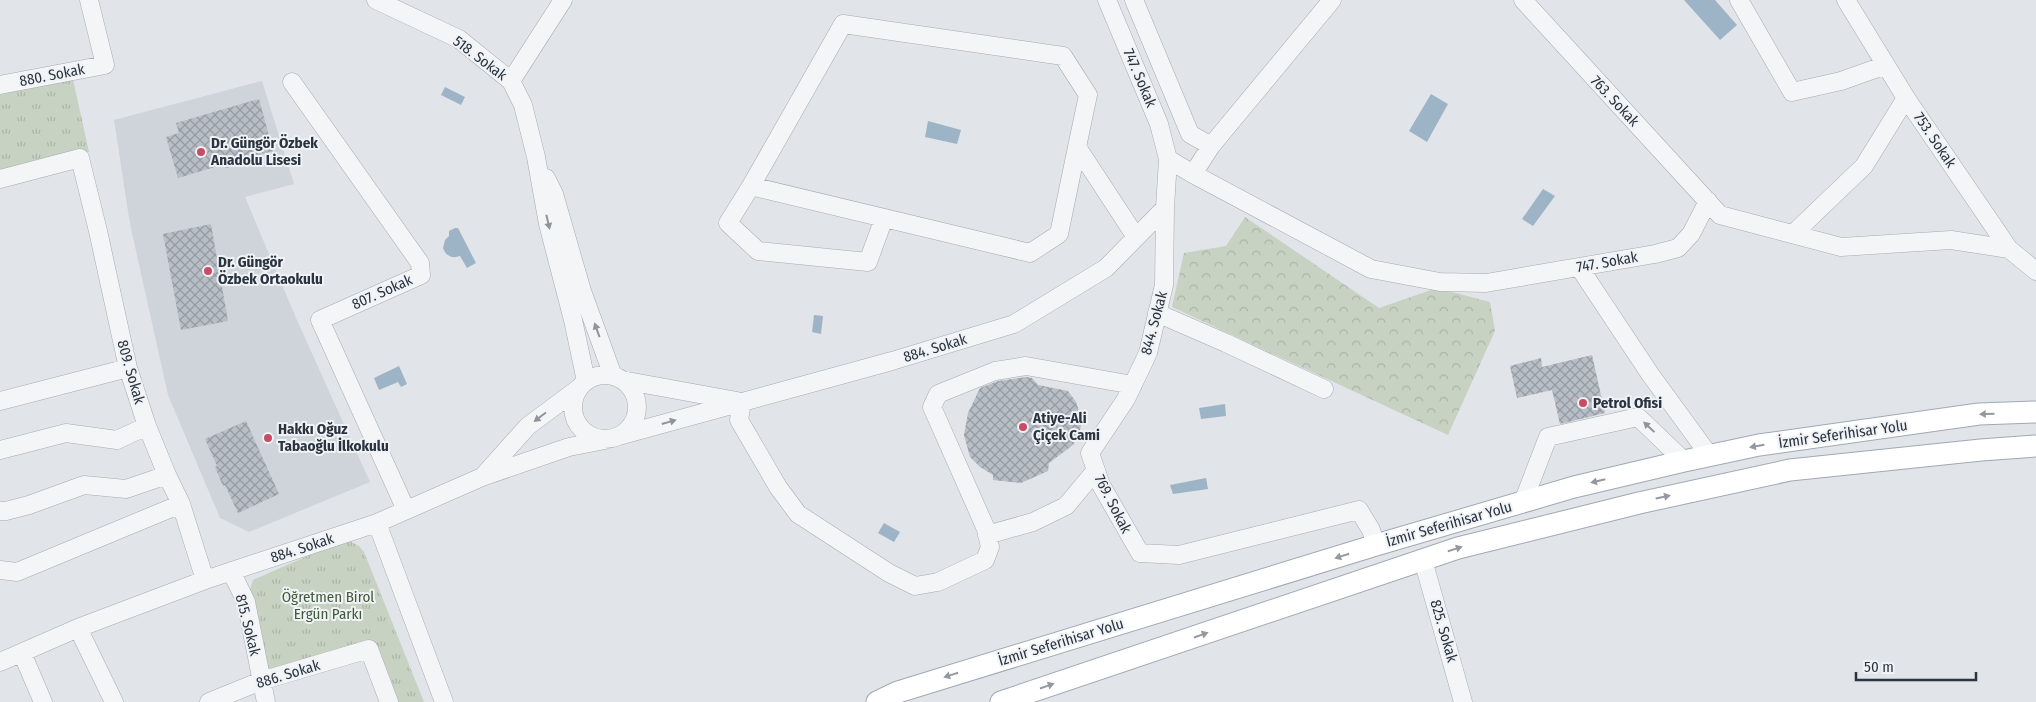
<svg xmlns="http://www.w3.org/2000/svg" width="2036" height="702" font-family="'Fira Sans Condensed',sans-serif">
<defs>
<pattern id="forest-crowns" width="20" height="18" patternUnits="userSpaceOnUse" patternTransform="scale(1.25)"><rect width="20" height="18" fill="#c7d2c2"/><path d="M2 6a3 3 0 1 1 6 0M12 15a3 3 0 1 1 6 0" fill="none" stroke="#abb5a8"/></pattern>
<pattern id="park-tufts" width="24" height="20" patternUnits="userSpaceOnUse" patternTransform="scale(1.25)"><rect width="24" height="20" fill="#c7d2c2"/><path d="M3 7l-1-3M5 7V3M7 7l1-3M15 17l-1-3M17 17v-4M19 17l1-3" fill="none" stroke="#abb5a8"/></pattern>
<pattern id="building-cross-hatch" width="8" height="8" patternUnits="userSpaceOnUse" patternTransform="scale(1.25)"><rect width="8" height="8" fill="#b8bec5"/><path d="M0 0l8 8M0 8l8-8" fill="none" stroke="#969ba1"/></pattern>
</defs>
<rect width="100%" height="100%" fill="#e1e4e9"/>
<path fill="#cfd3da" d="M262,81L294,184L245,197L296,318L370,482L249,532L220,518L168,395L130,224L114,120Z"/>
<path fill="url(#forest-crowns)" d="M1245,217L1379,308L1437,288L1490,302L1495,331L1448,435L1172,307L1184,253L1226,246Z"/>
<path fill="url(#park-tufts)" d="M72,75L89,152L0,174V90Z
M346,539L359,546L364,552L424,702H396L379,653L261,681L246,602L253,580Z"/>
<path fill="#9db4c7" d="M1684,0H1715L1737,25L1720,40Z
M445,87L465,97L461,105L441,95Z
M1431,94L1448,104L1427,142L1409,131Z
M928,121L961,130L957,144L925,137Z
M1543,189L1555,196L1533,226L1522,219Z
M455,228H458L476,263L467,268L460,256C452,259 446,256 443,248L445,240L449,236V231Z
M814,315L823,316L821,334L812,332Z
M399,366L407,384L401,387L398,382L379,390L374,378Z
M1225,404L1226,416L1201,419L1199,408Z
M1206,478L1208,489L1173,494L1170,485Z
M884,523L900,532L894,542L878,533Z"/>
<path fill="url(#building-cross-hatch)" d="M259,99L273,151L261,154L262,158L226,168L225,164L178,178L166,137L179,133L176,123Z
M211,224L228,321L181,330L163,234Z
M1592,355L1605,413L1560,424L1552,390L1517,398L1510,366L1541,358L1542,367Z
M1026,377L1032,378L1038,385L1068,391L1076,402L1082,420L1079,435L1073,445L1049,463L1048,471L1021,483L993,480V475L980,467L970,457L964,435L968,413L980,388L998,381Z
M246,421L279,494L238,513L225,485L223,486L215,467L217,466L205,439Z"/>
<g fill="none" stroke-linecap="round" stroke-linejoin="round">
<defs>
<path id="minor" d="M376,0L459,39L511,81L523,105L536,157L548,224L573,320L586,381
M1134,0L1190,134L1211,146
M1523,0L1720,215L1841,247L1951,240L2009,249
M1739,0L1792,92L1841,81L1886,65
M1846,0L1906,98L2009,249L2036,271
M511,81L563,0
M292,82L420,263L421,275L320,320L406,510
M0,85L105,65L89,0
M1077,147L1059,234L1030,253L751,186L843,24L1063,56L1088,95L1077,147L1136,237
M1168,159L1193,174L1211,146L1332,0
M1193,174L1371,269L1440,282L1486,283L1655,254L1678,248L1691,234L1708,201
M546,178L554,194L582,291L613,376
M0,179L80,158L98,231L128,368L147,426L167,475L181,504L205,580
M751,186L728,223L758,251L868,262L884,218
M1165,208L1164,285L1148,353L1126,399L1090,453L1101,485L1140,553L1179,555L1359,510L1371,530L1376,545
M1793,234L1864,166L1906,98
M1579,267L1650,374L1709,455
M1157,313L1226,343L1324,389
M573 407a32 32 0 1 1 64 0a32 32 0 1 1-64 0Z
M622,380L737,401
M0,401L128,368
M742,402L739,420L778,487L798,514L889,573L915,586L938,582L985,560L990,547L986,529L932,407L938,394L995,371L1026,366L1133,385
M622,435L892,361L1014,324L1106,268L1165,208L1168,159L1159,124L1107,0
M0,450L66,433L117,440L147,426
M484,475L528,426L579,388
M1523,502L1548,437L1638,417L1684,461
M0,511H6L29,505L84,485L126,489L167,475
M377,523L444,702
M987,535L1033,522L1066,506L1096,470
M1423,560L1463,702
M0,570L17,572L181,504
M231,571L246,602L266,702
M78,628L114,702
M22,653L43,702
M0,662L78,628L205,580L377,523L482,477L569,447L605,440
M209,702L261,681L369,649L389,702"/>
<path id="major" d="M877,702L898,692L1376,545L1574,487L1684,461L1759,445L1979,414L2036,412
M1001,702L1458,548L1639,503L1790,470L1981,450L2036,446"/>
</defs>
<use href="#minor" stroke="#a6abb3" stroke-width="19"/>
<use href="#major" stroke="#a0a9b4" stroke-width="23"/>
<use href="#minor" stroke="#f3f5f7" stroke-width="18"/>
<use href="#major" stroke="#fff" stroke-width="21"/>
</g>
<defs><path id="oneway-solid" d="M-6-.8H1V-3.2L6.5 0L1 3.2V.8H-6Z" transform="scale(1.25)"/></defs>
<g fill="#8e949b">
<use href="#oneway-solid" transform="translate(548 222) rotate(77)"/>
<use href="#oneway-solid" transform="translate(597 330) rotate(-110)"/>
<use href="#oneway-solid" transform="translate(540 417) rotate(143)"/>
<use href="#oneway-solid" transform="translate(669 422) rotate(-16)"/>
<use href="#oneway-solid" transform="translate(1649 427) rotate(-137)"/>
</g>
<g fill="#94999f">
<use href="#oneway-solid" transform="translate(1987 414) rotate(178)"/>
<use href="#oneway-solid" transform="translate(1757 446) rotate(170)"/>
<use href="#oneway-solid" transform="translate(1598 481) rotate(167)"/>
<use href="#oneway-solid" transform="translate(1663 497) rotate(-12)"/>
<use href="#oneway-solid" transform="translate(1455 549) rotate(-17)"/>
<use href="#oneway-solid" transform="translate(1342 556) rotate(163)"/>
<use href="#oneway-solid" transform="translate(1201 635) rotate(-19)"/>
<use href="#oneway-solid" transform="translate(951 675) rotate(163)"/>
<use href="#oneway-solid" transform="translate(1047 686) rotate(-19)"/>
</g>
<g fill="#c74c66" stroke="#f0f3f6" stroke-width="2">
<circle cx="201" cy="152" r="5"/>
<circle cx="208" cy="271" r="5"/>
<circle cx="1583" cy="403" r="5"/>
<circle cx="1023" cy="427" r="5"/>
<circle cx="268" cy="438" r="5"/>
</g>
<g text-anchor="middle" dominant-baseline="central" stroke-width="4" stroke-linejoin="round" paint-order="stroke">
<g font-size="15" fill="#2a333f" stroke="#f0f3f6">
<text transform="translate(480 58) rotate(37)">518. Sokak</text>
<text transform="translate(52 75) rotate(-11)">880. Sokak</text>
<text transform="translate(1140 78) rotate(67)">747. Sokak</text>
<text transform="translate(1615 101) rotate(47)">763. Sokak</text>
<text transform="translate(1935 140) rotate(56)">753. Sokak</text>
<text transform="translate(1607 262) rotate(-10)">747. Sokak</text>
<text transform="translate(382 292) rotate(-24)">807. Sokak</text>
<text transform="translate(1154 323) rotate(-75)">844. Sokak</text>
<text transform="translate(935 348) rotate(-17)">884. Sokak</text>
<text transform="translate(131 372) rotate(74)">809. Sokak</text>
<text transform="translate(1843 434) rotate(-8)">İzmir Seferihisar Yolu</text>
<text transform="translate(1113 504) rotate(63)">769. Sokak</text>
<text transform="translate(1449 524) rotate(-16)">İzmir Seferihisar Yolu</text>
<text transform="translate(302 548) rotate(-18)">884. Sokak</text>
<text transform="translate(248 625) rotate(76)">815. Sokak</text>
<text transform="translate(1444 631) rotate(74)">825. Sokak</text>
<text transform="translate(1061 642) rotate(-17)">İzmir Seferihisar Yolu</text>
<text transform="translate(288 674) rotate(-17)">886. Sokak</text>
</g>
<g font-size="15" font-weight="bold" fill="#2a333f" stroke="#f0f3f6" text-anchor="start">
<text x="211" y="143">Dr. Güngör Özbek<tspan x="211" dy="17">Anadolu Lisesi</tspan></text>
<text x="218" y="262">Dr. Güngör<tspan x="218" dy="17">Özbek Ortaokulu</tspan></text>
<text x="1593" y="403">Petrol Ofisi</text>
<text x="1033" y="418">Atiye-Ali<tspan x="1033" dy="17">Çiçek Cami</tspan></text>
<text x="278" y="429">Hakkı Oğuz<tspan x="278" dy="17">Tabaoğlu İlkokulu</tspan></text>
</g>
<g font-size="15" fill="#405a38" stroke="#f0f3f6">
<text x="328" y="597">Öğretmen Birol<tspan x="328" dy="17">Ergün Parkı</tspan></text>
</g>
</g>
<path d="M1856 672v8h120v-8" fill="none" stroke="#2a333f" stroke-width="2.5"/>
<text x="1864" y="672" font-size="15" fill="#2a333f" stroke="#f0f3f6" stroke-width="4" paint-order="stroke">50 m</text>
</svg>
